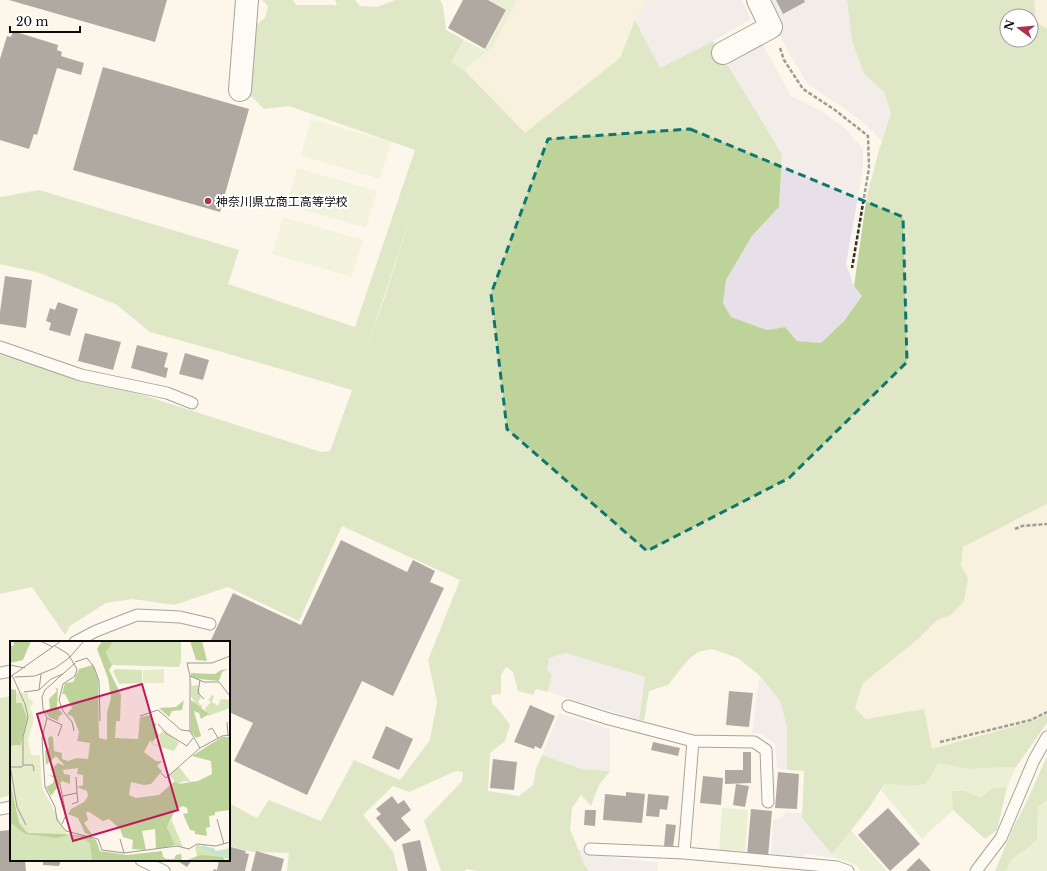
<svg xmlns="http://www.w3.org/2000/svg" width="1047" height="871" font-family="'Libre Baskerville','Noto Sans JP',serif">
<rect width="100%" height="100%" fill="#fdf7eb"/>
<path fill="#e7e0e9" d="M645,0H742L751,19L713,41L660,68L635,20L644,5Z
M764,0H847L852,41L864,74L884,92L891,113L882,141L866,125L849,112L809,85L803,77L786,48Z
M761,41L791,96L823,112L844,127L863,149V169L846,264L854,286L862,296L844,321L821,343L797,341L785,327L767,330L731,317L723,303L726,280L752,236L779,207L782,154L726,62Z
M567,653L645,677L639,720L548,692L552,674L547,670L549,657Z
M760,676L780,701L787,727V770L777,768L775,744L762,734L752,733L757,692Z
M559,713L610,729V771L582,769L542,755Z
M785,812L802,813V818L838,859L808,854L801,857L771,855L773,820L784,817Z
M578,849L616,858L658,862L657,871H589L585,866Z"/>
<path fill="#f0e8ce" d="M517,0H645L644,5L635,20L620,58L525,134L464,70L493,47Z
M1033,0H1047V29L1036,22Z
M1047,504V714L1030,722L932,749L924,709L866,719L855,709L863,683L917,640L937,620L951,614L968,578L961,565L963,547Z"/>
<path fill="#d6e4b9" d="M489,0H517L493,47L464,70L451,62L464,40L485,51L507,10Z
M938,763L967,769L1016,767L1007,787L993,788L982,797L964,791H953V810L922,839L881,790L884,784L911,786Z
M1047,766V871H999Z
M722,808L748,810L745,855L719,853Z
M851,830L887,871H861L856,865L848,862L838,859L832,854Z"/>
<path fill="#bdd39a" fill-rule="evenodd" d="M262,0H293L296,5H337L335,0H355L360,6L377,7L395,0H440L443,6L446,30L464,40L451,62L464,70L525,133L620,58L635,20L660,68L713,41L782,154L779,207L752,236L726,280L723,303L731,317L767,330L785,327L797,341L821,343L844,321L862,296L854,286L867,195L879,150L891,113L884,92L864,74L852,41L847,0H1034L1036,22L1047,29V504L963,547L961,565L968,578L964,601L951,615L937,620L917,640L863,683L855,708L866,719L924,709L932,749L1030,722L1047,714V723L1016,767L967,769L938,763L926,784L911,786L884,784L869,808L832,854L802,818L804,771L787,770V727L780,701L760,676L738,658L712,649L698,652L688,660L668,685L649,691L644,721L639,720L645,677L566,653L549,658L547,670L552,674L548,692L536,689L533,695L518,691L513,672L506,667L501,675V694L491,695L492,703L499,710L510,725L505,741L490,753L488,791L519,796L533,785L536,769L542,755L582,769L610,771L599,785L591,806L581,795L572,808L570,829L585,866L589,871H477L466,869L465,871H441L424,821L462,781L463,772L456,771L409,792L393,786L363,815L393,851L398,871H287L289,853L253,852L229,846V803L257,818L269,800L321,821L354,760L400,780L430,740L437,702L428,660L460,580L342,526L299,621L228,587L174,605L133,599L106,603L70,626L65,635L32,587L0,594V355L143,395L321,452L330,451L352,390L222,352L150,332L117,305L40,273L0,264V197L39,190L239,250L228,284L355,327L415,150L289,106L264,109L246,91L251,29L265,18L268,6ZM1007,16H1031V40H1007ZM415,204L384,299L365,353Z
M11,696V795L0,798V698Z
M1047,756V800L1038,807L1037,825V840L1026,849L1011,860L1006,871H995L1013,828L1027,801Z
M1007,787L997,830L985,839L953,810L952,791H964L981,797L993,788Z"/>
<path fill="#e6ecca" d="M311,119L391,142L380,179L301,156Z
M297,168L377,191L366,228L286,205Z
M283,217L363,240L352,277L272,254Z"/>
<path fill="#534b49" d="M9,0H167L155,42Z
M463,0H488L506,10L485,49L448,28Z
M776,0H804L805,2L783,14Z
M13,31L58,45L57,50L62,52L61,56L84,63L81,75L57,68L37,135L34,134L29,149L0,140V59L7,36L11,37Z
M103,67L249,109L220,212L73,170Z
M5,276L32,280L26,328L0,324V312Z
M58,302L78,309L70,336L49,330L51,323L46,321L50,308L55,310Z
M85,333L121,342L113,370L78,361Z
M137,345L168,353L164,367L168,368L166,378L131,368Z
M185,353L209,360L203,380L179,374Z
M341,540L407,572L413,560L435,571L430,582L444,588L393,696L362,681L307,795L234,761L253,723L229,712V642H210L233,593L301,625Z
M729,691L753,693L749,727L726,725Z
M530,705L555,716L541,749L535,746L534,749L514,742Z
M386,726L413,739L399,770L372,758Z
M653,742L680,748L678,756L651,750Z
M743,752H751V783L725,784V770H743Z
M493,759L517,762L514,790L490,788Z
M778,772L799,774L797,809L775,808Z
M703,776L723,778L721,805L700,803Z
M736,784L749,786L745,807L733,805Z
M626,792L645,794L642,823L603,820L605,794L626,796Z
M648,794L669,796L667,810L660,809L659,817L646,816Z
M392,796L398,804L404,800L411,810L401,818L411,830L395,842L376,818L381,814L376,809Z
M888,808L920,844L890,871L858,835Z
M751,809L772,811L768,857L747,855Z
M585,810H596L595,826L584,825Z
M666,824L676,825L673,847L664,846Z
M11,830V860H25L26,871H0V831Z
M420,840L427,871H408L402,844Z
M231,847L246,851L245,853L249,854L245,871H213L214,869L217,870L219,860H229V850L230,851Z
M256,851L284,859L281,871H251Z
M919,858L931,871H906Z
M43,860H61L59,866L43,865Z
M176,860H192L187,867Z"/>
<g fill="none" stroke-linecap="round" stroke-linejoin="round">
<defs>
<path id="lane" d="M0,347L81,375L167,393L192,403
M75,642L96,631L137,615L180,617L210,624
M0,673L11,671
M568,706L609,719L693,741L684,853
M693,741L754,742L766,750L768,802
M0,809L11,807
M590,849L684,853L837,867L848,871
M141,860L164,871
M976,871L1001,838L1034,760L1047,737"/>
<path id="street" d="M723,53L771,27L758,0
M240,90L247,0"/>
</defs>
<use href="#lane" stroke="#3e3e3e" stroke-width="13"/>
<use href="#street" stroke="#3e3e3e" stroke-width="24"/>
<path stroke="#2d2d2d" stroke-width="2.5" stroke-dasharray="4 2" stroke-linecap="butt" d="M780,48L784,60L803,89L835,110L868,136L869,168L852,268
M1015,529L1022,526L1047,524
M940,742L1031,720L1047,712"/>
<use href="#lane" stroke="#fff" stroke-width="11"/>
<use href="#street" stroke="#fff" stroke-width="22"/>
</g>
<path d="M0 0H1047V871H0ZM690,129L903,217L907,362L789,478L647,551L507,429L491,294L548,139Z" fill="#fdf7eb" fill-opacity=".55" fill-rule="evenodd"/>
<path fill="none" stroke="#0f766e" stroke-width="3" stroke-dasharray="8 5" stroke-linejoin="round" d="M690,129L903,217L907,362L789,478L647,551L507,429L491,294L548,139Z"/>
<circle fill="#ad324b" stroke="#fff" stroke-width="1.5" cx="208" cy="201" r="4"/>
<g text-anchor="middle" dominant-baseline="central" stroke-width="4" stroke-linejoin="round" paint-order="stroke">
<g font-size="12" fill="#0b0b0b" stroke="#fff" text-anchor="start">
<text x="216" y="201">神奈川県立商工高等学校</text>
</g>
</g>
<g transform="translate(10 641)">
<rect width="220" height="220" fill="#fdf7eb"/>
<path d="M103,0H171V21L169,26L102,24L96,12ZM106,28L132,29V42L109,43L103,30ZM181,38L182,45L188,44L191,57L188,61L193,66L191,67L186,64L181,55ZM202,54L204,55L202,61L208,65L211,58L220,59V67L198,75L195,67L201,61L198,59ZM154,89L169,102L164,110L144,104L140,101L143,100V103L148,104L150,97L147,96ZM169,126L180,140L183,141L173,140L169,143L165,140L159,134ZM0,140L52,193L77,196L87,212L102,220H0ZM162,178V180L173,206L165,204L157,186ZM187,204L204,207L205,210L220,207V220L213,216L187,215L185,206Z" fill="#d6e4b9"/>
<path d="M3,0H21L13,19L0,22V6L4,4ZM92,0H103L96,12L102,24L99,29L111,54L110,80H106L105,97L128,98L130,76L141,74L143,83L147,82L144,87L149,94L143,100H140L134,111L146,120H152L147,125L152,130L141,143L134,144L121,141L119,154L126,157L149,154L165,140L169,143L188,140L202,133L201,120L182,115L212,96H220V169L205,171V174L199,175L200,186L196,187L197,195L185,193V190L180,189L173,173L178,172L177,167L173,165L165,169L157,186L165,204L146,208L145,188L132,190L136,209L122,208L123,199L113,196L110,188L99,178L93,180L79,171H76L78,179L74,182L83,195L75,192L68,177L58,173L61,168L74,161L78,155L77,150L67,146L73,144V134L67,133L68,127L53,129L54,133L60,134V143L52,140L41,155L36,146L43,142L44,137L37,133L43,135V129H40L48,122L55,125L46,115L36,124L35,110L39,107L38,98L40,95L43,96L44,110L52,112V118L58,120L67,117L78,118L80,102L67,100L69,91L63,76L57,73L62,67L55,53H52L55,42L63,41L69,28L83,24L88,39L89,97L97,99V72L101,57L98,37L87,8ZM180,0H192L197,20L186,19ZM218,28L212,31L209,40L188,38L181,35V32L205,33L211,29ZM45,46L48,48L47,66L53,73L49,75L48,80L39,76L35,70L40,68L39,58L47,50ZM1,48L6,49V61L12,62L17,77L11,104L0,105ZM174,59L172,69L162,70L159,76L149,67L166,66ZM181,59L199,73L191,78L189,72L184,70L191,95L186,97L181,91ZM0,140L9,181L15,187V190L77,195L86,199L90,210L117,214L152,210L153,216L157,218H164L166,214L171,213L172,220H85L82,219L80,202L71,196L58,194L47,197L15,193L0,181ZM190,214L213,216L216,220H175Z" fill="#bdd39a"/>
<path d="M154,28V42H133V29ZM6,51L18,52V57L24,61L20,66L24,78L18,99L21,114H30L32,147L57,193L18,192L9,182L0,140V105L11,104L17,77L12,62H6Z" fill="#e6ecca"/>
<path fill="none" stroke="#b5e3ef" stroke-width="2" d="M193,205L209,213L219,211"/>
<path fill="none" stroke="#9c9991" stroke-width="1" d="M30,0L43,6M45,5L58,13L67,28L65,35L53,43L49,59L53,70L62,81L64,90M65,21L77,17L84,26L89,40L90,80M65,22L35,49L32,56L33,68L37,77L32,97L35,146L45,166L47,179L56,190L88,198L92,209L114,212L167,205L179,208L187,203L206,205L220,201M0,24L15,27M2,34L15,63L18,76L13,96V124H23L24,130M180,35L194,41H209L220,55M0,36L51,0M5,36L25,35L45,27L59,17L74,0M190,39L188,52L194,58M29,49L41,38L53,33M14,51L29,49L31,33M130,75L148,69L171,89L180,90M37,77L52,84L48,95M217,81L218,94M148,83L156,92L177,105L183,97M198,89L202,87L208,97M190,107L212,95L220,94M13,124L12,126H0L1,130L7,166L16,184M151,132L156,137L190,107L180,90V35L177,22H202L220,15M50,143L56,174L52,183M53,155L67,152L66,136M62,163L68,161L67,152M207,178L214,203M110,198L114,212"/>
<path fill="#c2185b" fill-opacity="0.15" stroke="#c2185b" stroke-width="2" d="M132,43L168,169L63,200L27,73Z"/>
<rect width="220" height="220" fill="none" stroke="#0b0b0b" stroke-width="2"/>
</g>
<g transform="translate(1019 28) rotate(286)"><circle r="19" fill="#ffffff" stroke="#9d9d9d"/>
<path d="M0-3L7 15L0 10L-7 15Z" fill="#ad324b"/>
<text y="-6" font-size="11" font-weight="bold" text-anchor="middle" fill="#0b0b0b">N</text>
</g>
<path d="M10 26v6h70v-6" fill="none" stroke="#0b0b0b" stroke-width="2"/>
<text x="16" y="26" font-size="12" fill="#0b0b0b" stroke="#ffffff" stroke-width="3" paint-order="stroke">20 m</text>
</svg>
